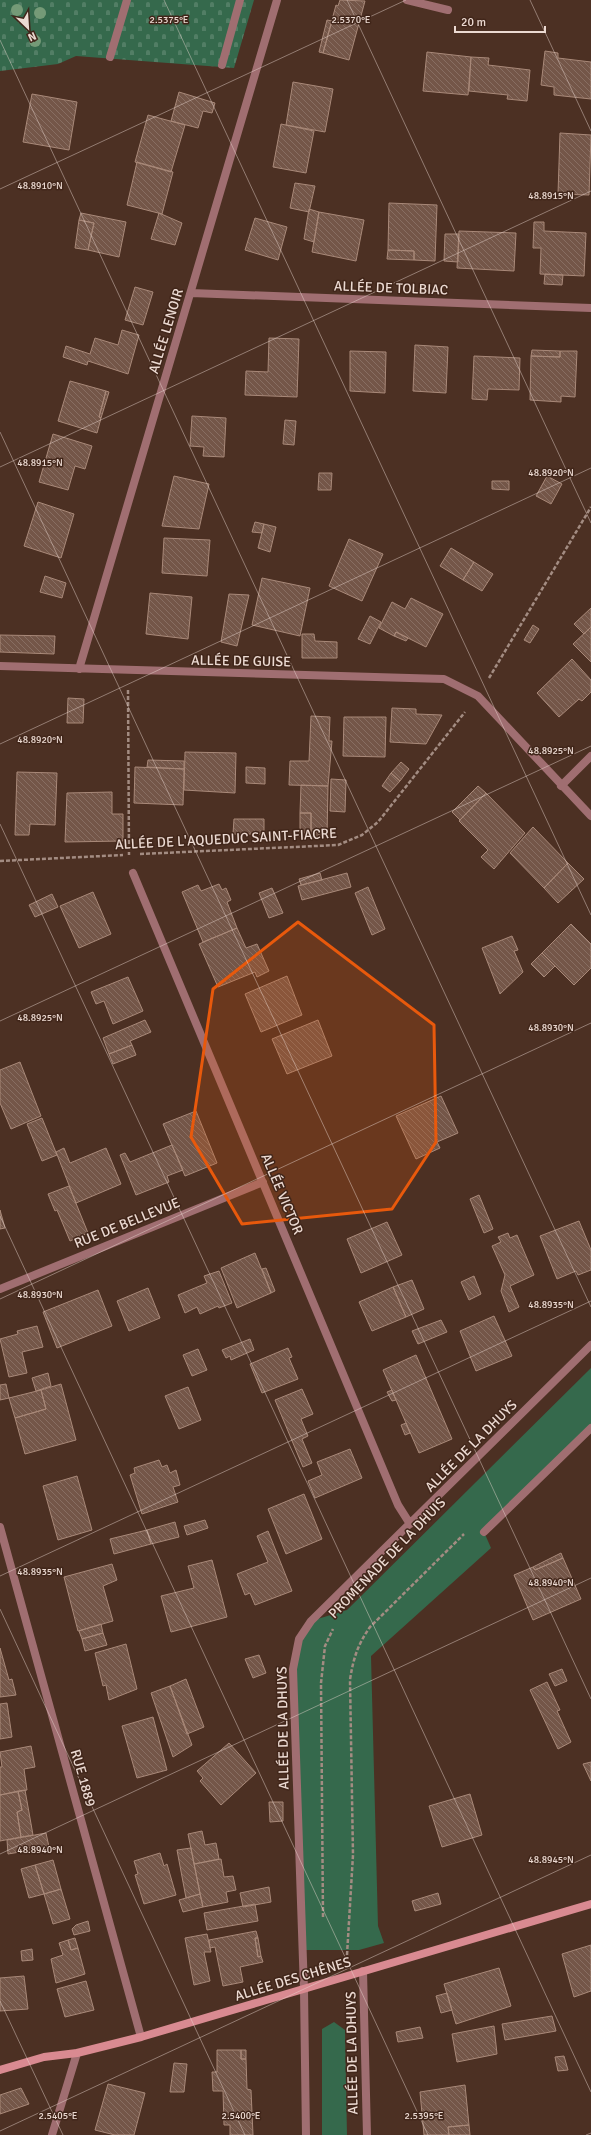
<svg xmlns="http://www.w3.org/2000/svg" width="591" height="2135" font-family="Signika,sans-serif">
<defs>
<pattern id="cemetery-stones" width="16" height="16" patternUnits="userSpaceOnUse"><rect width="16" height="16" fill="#35694c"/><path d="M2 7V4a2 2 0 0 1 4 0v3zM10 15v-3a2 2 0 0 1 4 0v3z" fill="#527e65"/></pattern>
<pattern id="building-back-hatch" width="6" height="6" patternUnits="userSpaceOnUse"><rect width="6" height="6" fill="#745648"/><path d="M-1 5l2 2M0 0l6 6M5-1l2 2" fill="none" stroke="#886e62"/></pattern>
</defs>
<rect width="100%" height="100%" fill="#4c3023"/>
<path fill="#35694c" d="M591,1368V1428L484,1532L491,1548L371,1656L378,1926L384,1943L359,1950H303L293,1669L299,1639L311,1621L347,1610Z
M334,2022L345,2030L347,2135H322V2029Z"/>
<path fill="url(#cemetery-stones)" d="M0,0H254L234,68L76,56L58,64L0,71Z"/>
<path fill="url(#building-back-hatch)" stroke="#a98979" d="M340,0L365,1L349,60L323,53L336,5L338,6Z
M327,20L332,21L323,53L319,52Z
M545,51L558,53V58L591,62V99L554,95V87L541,85Z
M427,52L471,57L468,95L423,91Z
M471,57L489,58L488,65L530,70L527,101L507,99L508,95L469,91Z
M293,82L333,89L325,132L286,125Z
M179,92L215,103L212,113L203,111L198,128L171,121Z
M32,94L77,102L69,150L23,142Z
M148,115L185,125L171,172L135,162Z
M281,124L314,131L306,173L273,167Z
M560,133L591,135L589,195L558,194Z
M137,162L173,172L162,214L127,205Z
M295,183L315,186L309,212L290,208Z
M389,203L437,205L435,261L414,260V251L388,250Z
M309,209L319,212L314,242L304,239Z
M319,212L364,220L356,261L312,252Z
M81,213L126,222L119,257L88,250L94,223L79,220Z
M159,213L182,223L175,245L151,239Z
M255,218L287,227L278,260L245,250Z
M79,220L94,223L88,250L75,248Z
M534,222H544V231L586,233L584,276L540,274L541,248H533Z
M459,231L516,233L514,271L457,268Z
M445,234H459L458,262L444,261Z
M388,250L414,251V260L387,259Z
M545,274L563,275L562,285L544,284Z
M135,287L153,292L143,325L125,320Z
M122,330L139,335L128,374L88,361L87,365L63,357L66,346L90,354L95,338L118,345Z
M269,338L299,339L297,397L245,395L246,371L268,372Z
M415,345L448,347L446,393L413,391Z
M532,350L560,351V357L531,356Z
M350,351L386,352L385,393L350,391Z
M560,351H577L575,397L561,396V402L530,400L531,356L560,357Z
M474,356L520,358L519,390L488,389L487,400L472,399Z
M70,381L106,391L99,417L101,418L97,433L58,421Z
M106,391L109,392L101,418L99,417Z
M192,416L226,418L224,457L203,456L204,447L190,446Z
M285,420L296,421L294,445L283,444Z
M53,434L92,446L85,469L75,466L68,490L39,482Z
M319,473H332L331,490H318Z
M174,476L209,484L199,529L162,526Z
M547,476L562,484L551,504L536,496Z
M492,481H509V490L492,489Z
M38,502L74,514L61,558L24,546Z
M255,522L264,524L262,533L252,532Z
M264,524L276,527L270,552L258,548Z
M164,538L210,540L207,576L162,573Z
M349,539L383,554L362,601L329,586Z
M451,548L474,562L463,580L440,566Z
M474,562L493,574L482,591L463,580Z
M45,576L66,583L62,598L40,592Z
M262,578L310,588L300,636L252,625Z
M150,593L192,597L188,639L146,634Z
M229,594L249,595L237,646L221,642Z
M411,598L443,614L426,647L396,632L394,636L379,628L392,602L405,609Z
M591,608V627L584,634L574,624Z
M370,616L381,622L370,644L358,639Z
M533,625L539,629L530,643L524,640Z
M591,627V662L573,644Z
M396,632L408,638L406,641L394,636Z
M302,634H314L315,641L337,642V658H302Z
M0,635L55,636L54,654L0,652Z
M572,659L591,680V692L582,701L579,699L559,717L537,693Z
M68,698L84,699L83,723H67Z
M392,708L416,709V714L442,715L426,744L390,742Z
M311,716L330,717L329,741H332L328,786L289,785L290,761H309Z
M344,717H386L385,757L343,756Z
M185,752L236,753L235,793L184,790Z
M148,760L184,761V769L147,767Z
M401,762L409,769L400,781L391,773Z
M135,767L184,769L183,805L134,803Z
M246,767L265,768V784L246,783Z
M17,772L57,773L55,825L30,824L29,835H15Z
M391,773L400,781L390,792L382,786Z
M331,779L346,780L345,812L330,811Z
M301,785L328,786L327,836L311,837V813H300Z
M478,786L486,793L460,820L452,812Z
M112,792V814H123V841L65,842L67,793Z
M486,793L525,833L494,869L481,857L488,850L459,821Z
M300,813H311V837H300Z
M234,819H264V834H233Z
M533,827L568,863L544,888L510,853Z
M568,863L584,879L558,903L544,888Z
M320,873L322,880L301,885L299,879Z
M347,873L351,887L302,900L298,886Z
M219,884L222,890L226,888L231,900L227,902L237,928L203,942L182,892L198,885L201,891Z
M368,887L385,929L372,935L355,893Z
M272,888L283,913L269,918L259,893Z
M93,892L111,934L79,948L60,906Z
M52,894L58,907L35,917L29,905Z
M571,924L591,944V968L574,985L542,953Z
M237,928L246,948L257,944L269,971L257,977L255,972L218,987L199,944Z
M512,936L518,950L514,951L523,972L500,994L482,948Z
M542,953L555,966L544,977L531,964Z
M287,976L302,1015L261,1032L245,994Z
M128,977L143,1011L113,1024L104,1001L96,1004L91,992Z
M145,1020L151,1032L130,1041L132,1045L109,1054L103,1038Z
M318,1020L332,1056L287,1074L272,1039Z
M132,1045L136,1055L113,1064L109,1054Z
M20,1062L41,1116L11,1129L0,1103V1070Z
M441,1096L458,1133L437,1142L440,1148L416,1159L396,1116Z
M196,1111L217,1163L185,1176L163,1124Z
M42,1118L57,1155L42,1161L27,1124Z
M172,1145L183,1170L167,1176L169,1182L136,1195L120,1155L125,1153L130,1162Z
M64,1148L70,1163L106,1148L121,1184L76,1203L56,1152Z
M69,1186L88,1233L70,1241L57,1210L55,1211L48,1194Z
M479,1195L493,1229L484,1233L470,1199Z
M0,1210L5,1228L0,1229Z
M579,1221L591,1250V1270L578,1275L576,1271L557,1279L540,1236Z
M387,1222L402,1255L361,1273L347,1239Z
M508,1233L510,1238L517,1235L534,1275L510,1286L519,1307L509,1312L501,1291L505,1275L492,1246L501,1242L498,1237Z
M255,1253L271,1293L237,1308L221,1268Z
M266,1268L275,1291L271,1293L262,1269Z
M219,1271L232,1303L219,1308L218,1306L200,1314L197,1307L185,1313L178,1295L207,1283L204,1276Z
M474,1276L481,1294L469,1300L461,1282Z
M412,1280L424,1309L406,1317L393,1287Z
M393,1287L406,1317L372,1331L359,1302Z
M148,1288L160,1318L129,1331L117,1301Z
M98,1290L112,1326L57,1348L43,1312Z
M494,1316L512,1356L476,1371L460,1331Z
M441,1320L447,1332L418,1344L412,1331Z
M37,1326L43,1347L22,1352L27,1373L9,1377L0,1339L18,1334L17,1331Z
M250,1339L254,1350L231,1360L230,1356L226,1358L222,1350Z
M288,1348L292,1357L289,1358L298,1379L262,1393L250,1364Z
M198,1349L207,1370L192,1376L183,1355Z
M416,1355L452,1439L419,1453L383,1370Z
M48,1373L51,1386L36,1391L32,1378Z
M6,1384L9,1398L0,1400V1385Z
M61,1384L76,1440L25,1454L15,1418L46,1409L41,1390Z
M188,1387L201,1420L179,1429L165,1396Z
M302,1389L313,1414L301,1419L308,1436L302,1439L312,1463L303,1467L275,1400Z
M41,1390L46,1409L15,1418L9,1398Z
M392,1390L396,1400L392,1401L387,1392Z
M406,1423L410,1433L405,1435L401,1425Z
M350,1449L362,1478L315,1498L308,1481L322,1475L317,1462Z
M159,1460L162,1467L167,1465L170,1473L176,1470L180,1485L173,1487L178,1502L142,1514L130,1475L135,1473L134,1468Z
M77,1476L92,1530L58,1540L43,1486Z
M304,1494L322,1539L286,1554L268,1509Z
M205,1520L208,1528L187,1535L184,1526Z
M175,1522L179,1537L151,1544L147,1530Z
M147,1530L151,1544L114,1554L110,1539Z
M268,1531L292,1591L255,1605L250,1593L245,1595L237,1574L268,1562L257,1536Z
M561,1553L563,1558L535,1570L533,1567Z
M563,1558L581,1599L533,1620L514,1575L533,1567L535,1570Z
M212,1560L227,1617L171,1632L161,1596L194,1588L188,1566Z
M112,1564L117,1580L103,1586L113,1621L78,1631L64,1577Z
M101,1624L103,1633L82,1639L79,1631Z
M103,1633L107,1645L85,1651L82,1639Z
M126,1644L137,1689L109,1700L106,1685L103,1686L95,1653Z
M0,1648L9,1680L12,1679L16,1695L0,1697Z
M259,1655L266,1673L253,1678L245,1659Z
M562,1669L567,1681L555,1686L549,1674Z
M186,1679L204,1727L187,1734L170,1686Z
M547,1682L560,1710L557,1711L571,1742L558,1749L530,1690Z
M170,1686L192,1745L173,1757L151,1693Z
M7,1703L12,1737L0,1739V1704Z
M153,1717L167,1770L137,1778L122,1726Z
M229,1743L256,1773L221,1805L200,1781L203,1778L197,1771Z
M31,1746L35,1767L24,1769L27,1790L0,1795V1767H2L0,1752Z
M591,1762V1781L583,1764Z
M25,1790L33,1835L21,1837L17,1812L22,1810L18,1791Z
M18,1791L22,1810L17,1812L21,1837L0,1841V1795Z
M470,1794L482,1835L442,1847L429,1806Z
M269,1802H283V1821L270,1822Z
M202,1831L205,1845L216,1843L219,1859L194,1864L188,1834Z
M46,1833L49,1847L8,1854L7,1840Z
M191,1848L200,1894L186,1898L177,1850Z
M160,1853L164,1866L167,1864L176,1895L144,1904L135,1875L138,1874L134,1861Z
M221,1859L224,1877L233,1876L236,1890L226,1892L228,1902L203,1907L194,1864Z
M53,1860L61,1889L44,1894L35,1865Z
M35,1865L44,1894L29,1898L21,1869Z
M269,1887L271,1902L243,1907L240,1893Z
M61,1889L70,1919L53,1924L44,1894Z
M438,1893L441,1904L415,1911L412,1901Z
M200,1894L203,1907L183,1912L179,1900Z
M255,1904L258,1921L207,1930L204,1913Z
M88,1921L90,1931L74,1935L72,1929L76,1925Z
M256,1931L258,1938H255L258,1957L261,1956L263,1962L240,1967L243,1982L223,1986L215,1947L210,1948L209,1940Z
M207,1934L211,1952H204L210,1981L194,1985L185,1938Z
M75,1938L78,1948L71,1950L68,1940Z
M255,1938H258L261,1956L258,1957Z
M68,1940L71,1950L78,1948L85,1974L56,1983L51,1959L63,1955L59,1943Z
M591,1945V1991L574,1997L562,1954Z
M32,1949L33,1960L22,1961L21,1951Z
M499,1968L511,2006L456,2024L444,1984Z
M24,1976L28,2009L0,2011V1978Z
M86,1981L94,2010L65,2017L57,1989Z
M447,1993L452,2010L441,2013L436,1996Z
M552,2016L556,2031L505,2040L502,2024Z
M494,2026L497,2054L457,2062L452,2034Z
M420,2027L423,2038L398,2042L396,2032Z
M217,2050H241V2059H246L247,2089L251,2090L253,2135H230V2125H224L223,2091H213L212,2072H217Z
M241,2050H246V2059H241Z
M564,2056L568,2070L558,2071L555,2057Z
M174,2063L187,2064L184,2092H170Z
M108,2084L145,2093L134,2135H115L95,2130Z
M465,2085L469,2125L448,2127L449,2135H424L420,2092Z
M21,2088L29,2104L0,2114V2095Z
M469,2125L470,2135H449L448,2127Z"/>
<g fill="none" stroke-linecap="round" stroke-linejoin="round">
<path stroke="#a38c82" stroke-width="2.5" stroke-dasharray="4 2" stroke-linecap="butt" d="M489,678L591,507
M128,690L129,855
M140,854L338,845L362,835L378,822L465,712
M0,861L123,855
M323,1917L321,1683L325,1646L333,1629
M347,1955L353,1855L350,1680C353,1659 358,1644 370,1627L464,1534"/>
<path stroke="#a06e71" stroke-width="8" d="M110,57L127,0
M222,65L240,0"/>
<path stroke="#a06e71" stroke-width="8" d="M407,0L448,10
M191,293L591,308
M0,666L444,679L478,696L591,816
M79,669L277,0
M561,786L591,756
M133,873L398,1505L410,1524
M0,1289L263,1182
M0,1527L141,2037
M484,1532L591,1428
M363,1971L367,2135
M52,2135L77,2053
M306,2135L304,1990L293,1669L299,1639L311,1621L591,1345"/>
<path stroke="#d98a91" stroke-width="8" d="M0,2070L44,2057L77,2053L141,2037L591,1904"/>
</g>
<g fill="#759a77">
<circle cx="17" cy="10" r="6"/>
<circle cx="40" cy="13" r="6"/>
<circle cx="35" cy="41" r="6"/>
</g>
<path fill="#e8590c" fill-opacity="0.2" stroke="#e8590c" stroke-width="3" stroke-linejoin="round" d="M298,922L434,1025L436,1142L392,1209L242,1224L191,1137L213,989Z"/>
<path fill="none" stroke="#ecdad2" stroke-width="1" stroke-opacity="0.45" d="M164,0L591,915M347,0L591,523M530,0L591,131M0,40L591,1307M0,189L406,0M0,432L591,1699M0,467L591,191M0,744L591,468M0,824L591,2092M0,1021L591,746M0,1216L428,2135M0,1299L591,1023M0,1576L591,1301M0,1609L245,2135M0,1854L591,1578M0,2001L63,2135M0,2131L591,1855M586,2135L591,2133"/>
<g text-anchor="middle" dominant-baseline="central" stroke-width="3" stroke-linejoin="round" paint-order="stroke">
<g font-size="14" fill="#ecdad2" stroke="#41261a">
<text transform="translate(391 288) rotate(2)">ALLÉE DE TOLBIAC</text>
<text transform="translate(166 331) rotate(-73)">ALLÉE LENOIR</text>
<text transform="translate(241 661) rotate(1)">ALLÉE DE GUISE</text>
<text transform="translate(226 839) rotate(-3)">ALLÉE DE L'AQUEDUC SAINT-FIACRE</text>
<text transform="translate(282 1194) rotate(67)">ALLÉE VICTOR</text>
<text transform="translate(127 1223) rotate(-22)">RUE DE BELLEVUE</text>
<text transform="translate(471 1446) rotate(-45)">ALLÉE DE LA DHUYS</text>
<text transform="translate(387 1558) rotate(-46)">PROMENADE DE LA DHUIS</text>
<text transform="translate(283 1728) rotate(-91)">ALLÉE DE LA DHUYS</text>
<text transform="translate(83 1778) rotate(74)">RUE 1889</text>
<text transform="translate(293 1979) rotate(-17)">ALLÉE DES CHÊNES</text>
<text transform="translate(352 2053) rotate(-91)">ALLÉE DE LA DHUYS</text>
</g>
</g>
<g font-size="10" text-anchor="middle" fill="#ecdad2" stroke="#41261a" stroke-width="3" stroke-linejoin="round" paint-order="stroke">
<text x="169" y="23">2.5375°E</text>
<text x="351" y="23">2.5370°E</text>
<text x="40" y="189">48.8910°N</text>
<text x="551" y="199">48.8915°N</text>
<text x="40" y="466">48.8915°N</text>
<text x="551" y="476">48.8920°N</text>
<text x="40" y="743">48.8920°N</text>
<text x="551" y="754">48.8925°N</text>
<text x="40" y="1021">48.8925°N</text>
<text x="551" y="1031">48.8930°N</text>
<text x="40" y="1298">48.8930°N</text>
<text x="551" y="1308">48.8935°N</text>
<text x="40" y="1575">48.8935°N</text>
<text x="551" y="1586">48.8940°N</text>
<text x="40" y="1853">48.8940°N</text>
<text x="551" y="1863">48.8945°N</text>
<text x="58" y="2119">2.5405°E</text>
<text x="241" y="2119">2.5400°E</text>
<text x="424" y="2119">2.5395°E</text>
</g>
<g transform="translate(28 28) rotate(155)" stroke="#41261a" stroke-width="3" paint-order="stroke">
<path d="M0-3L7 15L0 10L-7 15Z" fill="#ecdad2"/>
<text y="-6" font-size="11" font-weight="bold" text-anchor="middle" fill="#ecdad2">N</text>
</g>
<path d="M455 26v6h90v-6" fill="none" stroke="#ecdad2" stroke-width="2"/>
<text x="461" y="26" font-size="12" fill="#ecdad2" stroke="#41261a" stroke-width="3" paint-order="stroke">20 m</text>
</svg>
